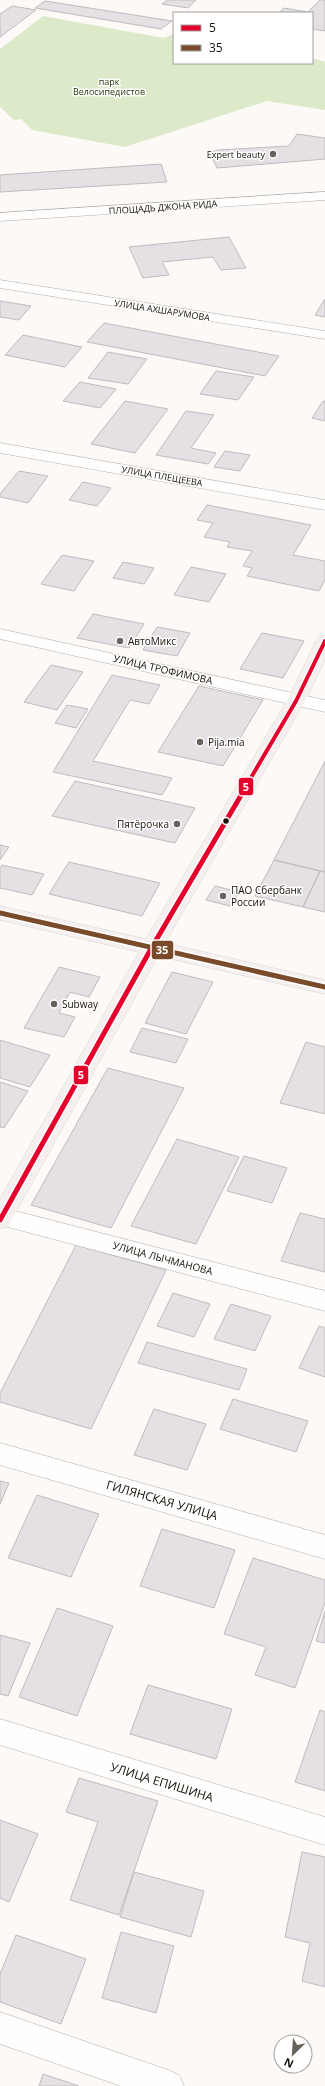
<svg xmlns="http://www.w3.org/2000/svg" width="325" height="2086" font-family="'Open Sans',sans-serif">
<rect width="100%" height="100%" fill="#fcf9f6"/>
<path fill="#ddeaca" d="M43,16L164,38L174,34V63H312V58L325,62V110L267,101L125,147L32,130L21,119L14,120L0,107V49Z"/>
<path fill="#e4e0e4" stroke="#c0bbbf" d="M167,0H196L188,8L162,4Z
M320,0H325V31L312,29V13H279L284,8L308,12Z
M45,1L172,21L161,29L35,8Z
M12,6L36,10L0,37V14Z
M297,134L325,138V159L217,168L211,156L212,152L218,150L289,146Z
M161,164L167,182L0,192V175Z
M229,237L246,268L221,270L213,257L162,262L169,275L143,278L129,247Z
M325,299V317L315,315Z
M0,301L31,306L19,320L0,317Z
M104,323L279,356L265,376L87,342Z
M23,335L82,347L65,367L5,355Z
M108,352L147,359L128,384L88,378Z
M216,371L254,377L238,400L200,394Z
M80,382L116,389L100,408L63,401Z
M125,401L168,409L135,453L91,444Z
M323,401H325V421L312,418Z
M186,411L214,415L191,448L216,453L208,464L156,455Z
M225,451L250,455L240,471L214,467Z
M19,471L48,476L28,503L0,497V494Z
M83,482L111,488L97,506L69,500Z
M207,505L311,525L293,555L325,561V580L319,591L247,576L252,568L243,566L252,551L227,547L230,542L204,537L213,523L197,520Z
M62,555L94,561L74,591L41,584Z
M123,562L154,568L144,584L113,578Z
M191,567L226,574L209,602L174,595Z
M93,614L144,624L129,648L77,638Z
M157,627L190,633L177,656L143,650Z
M262,633L304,641L283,678L240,669Z
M51,665L83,672L57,710L24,702Z
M112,675L160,685L149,704L130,700L93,761L172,778L162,795L53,772Z
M199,686L263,700L223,766L158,752Z
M67,705L88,709L76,728L55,723Z
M325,761V872L274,860Z
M75,781L195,808L175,843L52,816Z
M0,845L9,847L0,860Z
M274,860L320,871L303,907L255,896Z
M69,862L160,883L142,916L49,894Z
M2,865L44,874L32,895L0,888V868Z
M320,871L325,872V912L303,907Z
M215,886L239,892L230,906L206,900Z
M59,967L100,977L89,997L70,992L59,1013L75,1017L64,1037L24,1028Z
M172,972L213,982L186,1034L145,1023Z
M142,1028L188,1039L176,1063L130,1052Z
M0,1040L50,1055L30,1087L0,1078Z
M306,1042L325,1047V1114L280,1103Z
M108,1068L184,1088L111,1228L31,1205Z
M0,1082L28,1091L4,1128L0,1127Z
M177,1139L239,1157L196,1244L131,1226Z
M244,1156L287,1168L272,1203L227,1191Z
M300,1213L325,1219V1272L281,1261Z
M76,1245L166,1270L91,1429L0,1402V1393Z
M173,1293L210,1304L194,1337L157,1326Z
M231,1304L271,1316L255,1351L214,1339Z
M319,1326L325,1328V1377L299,1368Z
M147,1342L247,1369L239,1390L138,1363Z
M233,1399L308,1421L296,1452L220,1429Z
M154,1409L206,1424L187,1470L134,1455Z
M0,1481L9,1483L0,1504Z
M37,1495L99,1514L71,1577L8,1558Z
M162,1529L235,1550L214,1608L140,1586Z
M253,1558L325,1580V1603L295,1688L255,1675L266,1647L224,1634Z
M57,1608L113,1626L77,1716L19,1697Z
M325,1611V1643L316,1641Z
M0,1635L30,1643L8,1696L0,1694Z
M148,1685L232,1709L216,1759L130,1734Z
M320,1710L325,1712V1791L295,1782Z
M79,1778L158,1801L119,1915L70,1900L98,1822L66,1812Z
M0,1820L38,1834L9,1902L0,1898Z
M302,1852L325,1857V1987L302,1981L310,1943L285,1937Z
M134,1872L204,1891L191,1937L120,1917Z
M121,1932L174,1946L156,2013L102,1998Z
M16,1935L86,1959L61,2024L0,2002V1974Z
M43,2074L79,2086H39Z"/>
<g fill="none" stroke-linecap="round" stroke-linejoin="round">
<defs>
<path id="minor" d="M325,192V200L0,221V213Z
M0,280L325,331V339L0,288Z
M0,443L325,500V510L0,453Z
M0,629L325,700V712L0,639Z
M0,1207L325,1291V1311L0,1225Z
M0,1443L325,1535V1559L0,1465Z
M0,1719L325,1817V1845L0,1745Z
M0,2012L168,2070L179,2075L184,2086H121L0,2044Z"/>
<path id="major" d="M325,636V660L305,701L165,943L325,980V994L158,956L8,1226L0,1229V1199L139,952L0,920V906L146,939L287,701L316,641L319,637Z"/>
</defs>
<use href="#minor" stroke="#b1ada6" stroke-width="1"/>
<use href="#major" stroke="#d9d6d4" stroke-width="1"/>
<use href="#minor" fill="#fffefe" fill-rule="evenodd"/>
<use href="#major" fill="#f6efef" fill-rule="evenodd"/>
<defs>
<path id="bus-1-far1" d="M249,781L296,701L325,641"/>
<path id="bus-1" d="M0,1220L152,947L250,780"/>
<path id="bus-2" d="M0,913L325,987"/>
</defs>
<use href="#bus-1-far1" stroke="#fff" stroke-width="6"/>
<use href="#bus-1" stroke="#fff" stroke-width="8"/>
<use href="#bus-2" stroke="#fff" stroke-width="8"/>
<use href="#bus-1-far1" stroke="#e4002b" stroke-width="4"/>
<use href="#bus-1" stroke="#e4002b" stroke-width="5"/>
<use href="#bus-2" stroke="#7a4b2a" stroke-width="5"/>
</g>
<g fill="#67625b" stroke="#fff" stroke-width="1.5">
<circle cx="273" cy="154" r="4"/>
<circle cx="120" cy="641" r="4"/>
<circle cx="200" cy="742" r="4"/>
<circle cx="177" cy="824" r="4"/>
<circle cx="223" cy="896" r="4"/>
<circle cx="54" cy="1004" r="4"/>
</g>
<circle fill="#171107" stroke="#fff" stroke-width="1.5" cx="226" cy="821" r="3.5"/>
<g text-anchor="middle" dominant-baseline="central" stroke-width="3" stroke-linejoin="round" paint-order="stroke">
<g font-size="9" fill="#28390b" stroke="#fff">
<text x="109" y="81">парк<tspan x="109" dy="10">Велосипедистов</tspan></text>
</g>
<g font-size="9" fill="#171107" stroke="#fff" text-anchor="end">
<text x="265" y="154">Expert beauty</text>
</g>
<g font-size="9" fill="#171107" stroke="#fff">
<text transform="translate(163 207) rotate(-4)">ПЛОЩАДЬ ДЖОНА РИДА</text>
<text transform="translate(162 310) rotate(9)">УЛИЦА АХШАРУМОВА</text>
<text transform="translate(162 476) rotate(10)">УЛИЦА ПЛЕЩЕЕВА</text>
</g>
<g font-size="10" fill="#171107" stroke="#fff" text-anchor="start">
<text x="128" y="641">АвтоМикс</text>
<text x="208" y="742">Pija.mia</text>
<text x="169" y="824" text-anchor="end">Пятёрочка</text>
<text x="231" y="890">ПАО Сбербанк<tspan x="231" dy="12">России</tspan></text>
<text x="62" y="1004">Subway</text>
</g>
<g font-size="10" fill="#171107" stroke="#fff">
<text transform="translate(163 669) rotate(13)">УЛИЦА ТРОФИМОВА</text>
<text transform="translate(163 1258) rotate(15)">УЛИЦА ЛЫЧМАНОВА</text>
</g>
<g font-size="12" fill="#171107" stroke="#fff">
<text transform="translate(162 1500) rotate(16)">ГИЛЯНСКАЯ УЛИЦА</text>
<text transform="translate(162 1782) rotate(17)">УЛИЦА ЕПИШИНА</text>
</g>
</g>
<g stroke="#fff" stroke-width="1.5">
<rect x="238" y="777" width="16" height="19" rx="4" fill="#e4002b"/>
<rect x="151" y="940" width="23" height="20" rx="4" fill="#7a4b2a"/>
<rect x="73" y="1065" width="16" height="20" rx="4" fill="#e4002b"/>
</g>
<g font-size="11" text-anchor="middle" font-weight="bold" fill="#fff">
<text x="246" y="791">5</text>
<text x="162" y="954">35</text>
<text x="81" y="1079">5</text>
</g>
<rect x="173" y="12" width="140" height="52" fill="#ffffff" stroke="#a2a09c"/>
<rect x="181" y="25" width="20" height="6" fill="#e4002b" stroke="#a2a09c"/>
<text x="209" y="32" font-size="12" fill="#171107">5</text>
<rect x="181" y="45" width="20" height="6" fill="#7a4b2a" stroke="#a2a09c"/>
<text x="209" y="52" font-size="12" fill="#171107">35</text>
<g transform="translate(293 2054) rotate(205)"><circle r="19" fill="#ffffff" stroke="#a2a09c"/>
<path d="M0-3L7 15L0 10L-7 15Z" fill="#67625b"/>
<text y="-6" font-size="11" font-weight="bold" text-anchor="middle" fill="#171107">N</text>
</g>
</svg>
